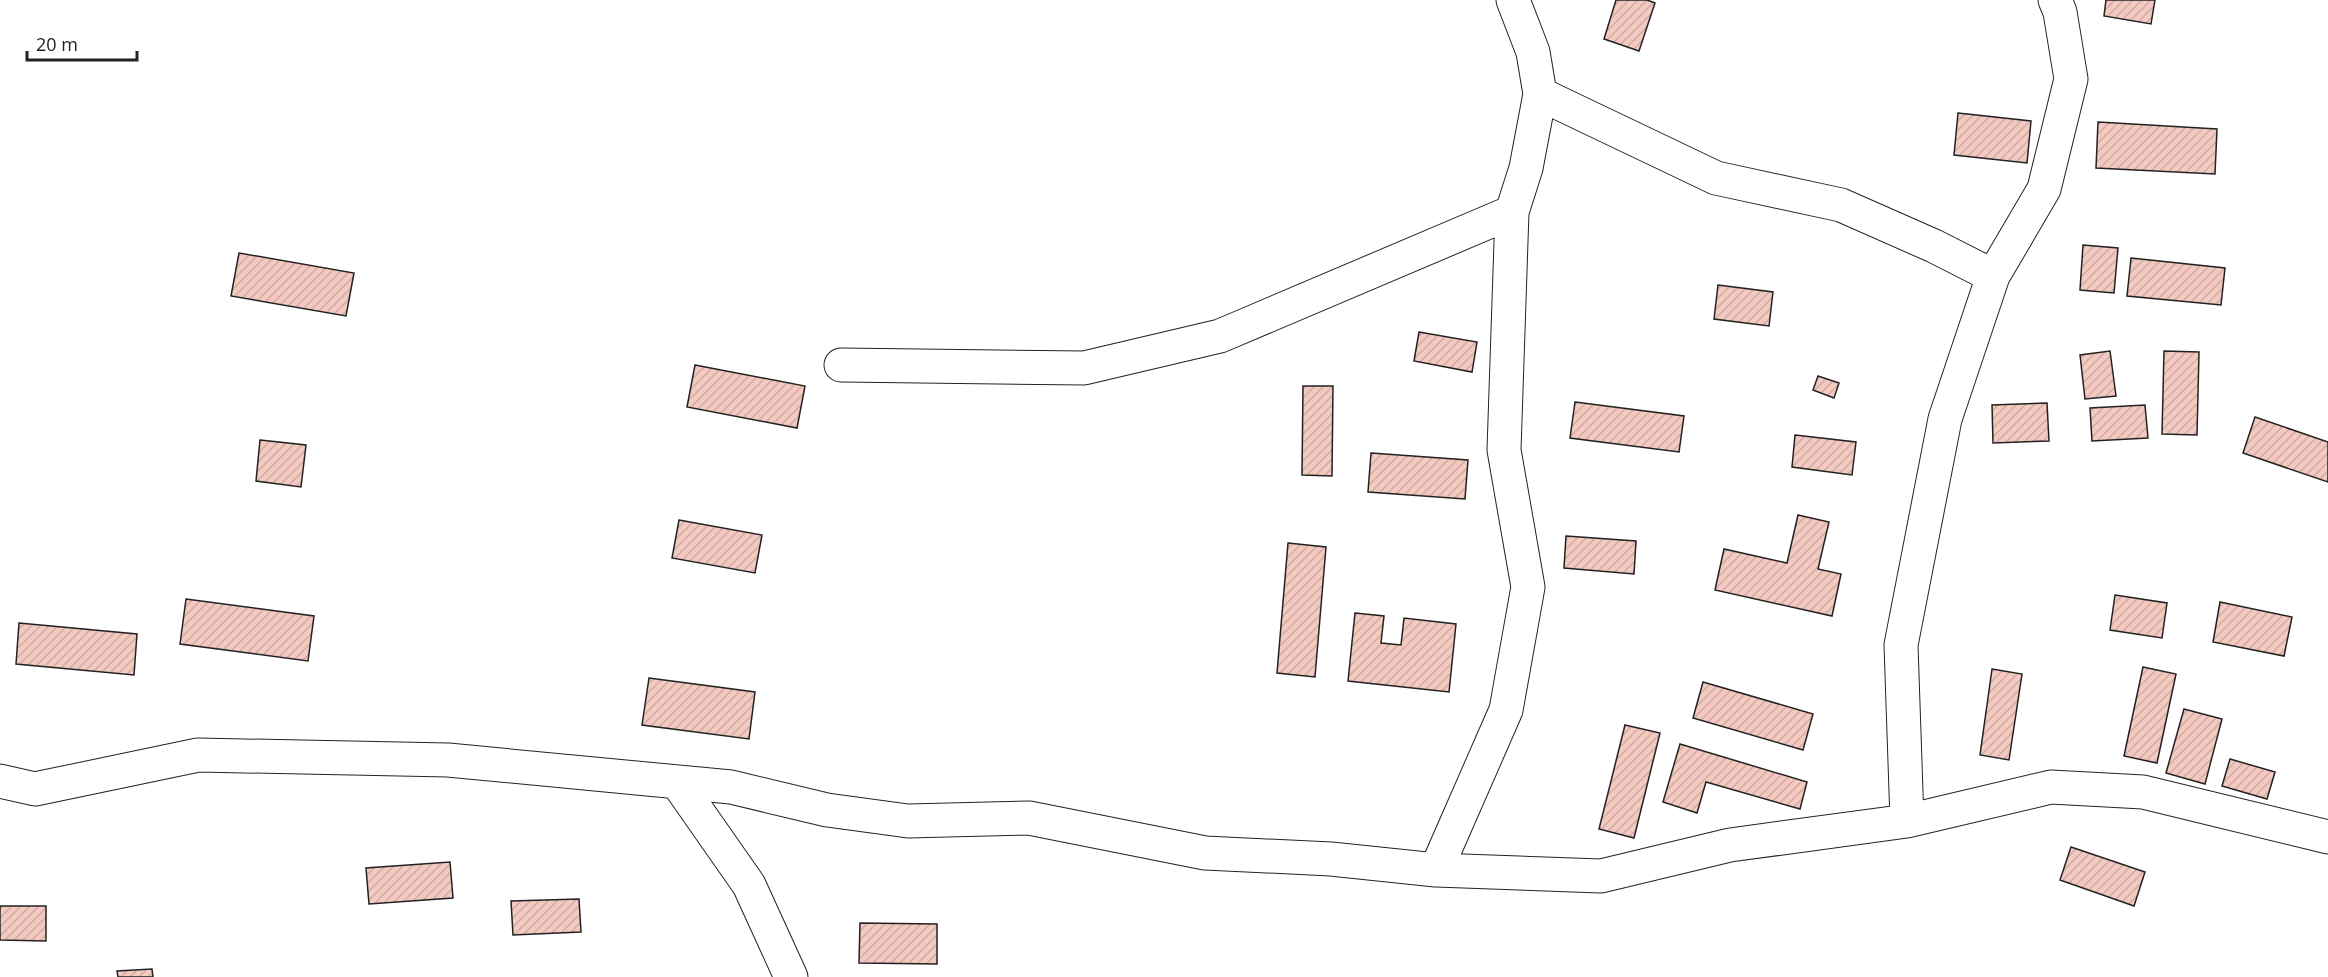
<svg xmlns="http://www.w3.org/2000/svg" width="2328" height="977" font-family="'Open Sans',sans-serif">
<defs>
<pattern id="building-hatch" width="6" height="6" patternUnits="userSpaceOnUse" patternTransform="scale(1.5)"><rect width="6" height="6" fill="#f3c9c0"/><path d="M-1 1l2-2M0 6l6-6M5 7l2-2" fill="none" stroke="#d0aca5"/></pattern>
</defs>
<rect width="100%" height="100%" fill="#fff"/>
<path fill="url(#building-hatch)" stroke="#222" stroke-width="1.5" d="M1616,0H1647L1655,3L1639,51L1604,39Z
M2106,0H2155L2151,24L2104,16Z
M1958,113L2031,121L2027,163L1954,155Z
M2098,122L2217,129L2215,174L2096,168Z
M2083,245L2118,248L2114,293L2080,290Z
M239,253L354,273L346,316L231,296Z
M2131,258L2225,268L2221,305L2127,296Z
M1718,285L1773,292L1769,326L1714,319Z
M1419,332L1477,342L1472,372L1414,361Z
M2110,351L2116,396L2085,399L2080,355Z
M2164,351L2199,352L2197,435L2162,434Z
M695,365L805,386L797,428L687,407Z
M1818,376L1839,383L1834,398L1813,390Z
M1303,386H1333L1332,476L1302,475Z
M1575,402L1684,416L1679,452L1570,438Z
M2047,403L2049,441L1993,443L1992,405Z
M2145,405L2148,438L2092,441L2090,408Z
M2255,417L2328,442V482L2243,453Z
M1795,435L1856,442L1852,475L1792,467Z
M260,440L306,445L301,487L256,481Z
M1371,453L1468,460L1465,499L1368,492Z
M1798,515L1829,522L1818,569L1841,574L1832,616L1715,590L1724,549L1787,563Z
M679,520L762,535L755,573L672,558Z
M1566,536L1636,541L1634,574L1564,568Z
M1288,543L1326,547L1315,677L1277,673Z
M2115,595L2167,603L2162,638L2110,630Z
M186,599L314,616L308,661L180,644Z
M2220,602L2292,617L2284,656L2213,642Z
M1355,613L1384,616L1381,643L1401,645L1404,618L1456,624L1449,692L1348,681Z
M19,623L137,634L134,675L16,664Z
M2143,667L2176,674L2157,763L2124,756Z
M1992,669L2022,674L2009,760L1980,755Z
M649,678L755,692L749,739L642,725Z
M1703,682L1813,714L1803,750L1693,718Z
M2184,709L2222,719L2205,784L2166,773Z
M1625,725L1660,733L1634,838L1599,829Z
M1680,744L1807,782L1800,809L1706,782L1697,813L1663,802Z
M2230,759L2275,772L2267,799L2222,786Z
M2071,847L2145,872L2134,906L2060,880Z
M450,862L453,898L369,904L366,868Z
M579,899L581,932L513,935L511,901Z
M0,906H46V941L0,940Z
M860,923L937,924V964L859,963Z
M152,969L153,977H118L117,971Z"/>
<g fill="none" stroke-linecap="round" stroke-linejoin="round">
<defs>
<path id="minor" d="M1513,0L1533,52L1540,94L1716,178L1841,205L1934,246L1993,276
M841,365L1084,368L1220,336L1512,212
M0,781L35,789L198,755L448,760L731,787L827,810L908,821L1029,818L1205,853L1331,859L1436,870L1601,876L1730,845L1907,821L2051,787L2143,792L2328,837
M677,782L749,885L791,977
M1907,821L1901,645L1945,419L1993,276L2044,189L2071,79L2060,12L2055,0
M1436,870L1506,710L1528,587L1504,450L1512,212L1526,168L1540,94"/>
</defs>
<use href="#minor" stroke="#222" stroke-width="35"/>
<use href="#minor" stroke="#fff" stroke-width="33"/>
</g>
<path d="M27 51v9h110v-9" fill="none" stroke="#222222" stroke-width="3"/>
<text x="36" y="51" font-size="18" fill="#222222" stroke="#ffffff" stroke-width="4.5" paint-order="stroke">20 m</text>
</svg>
